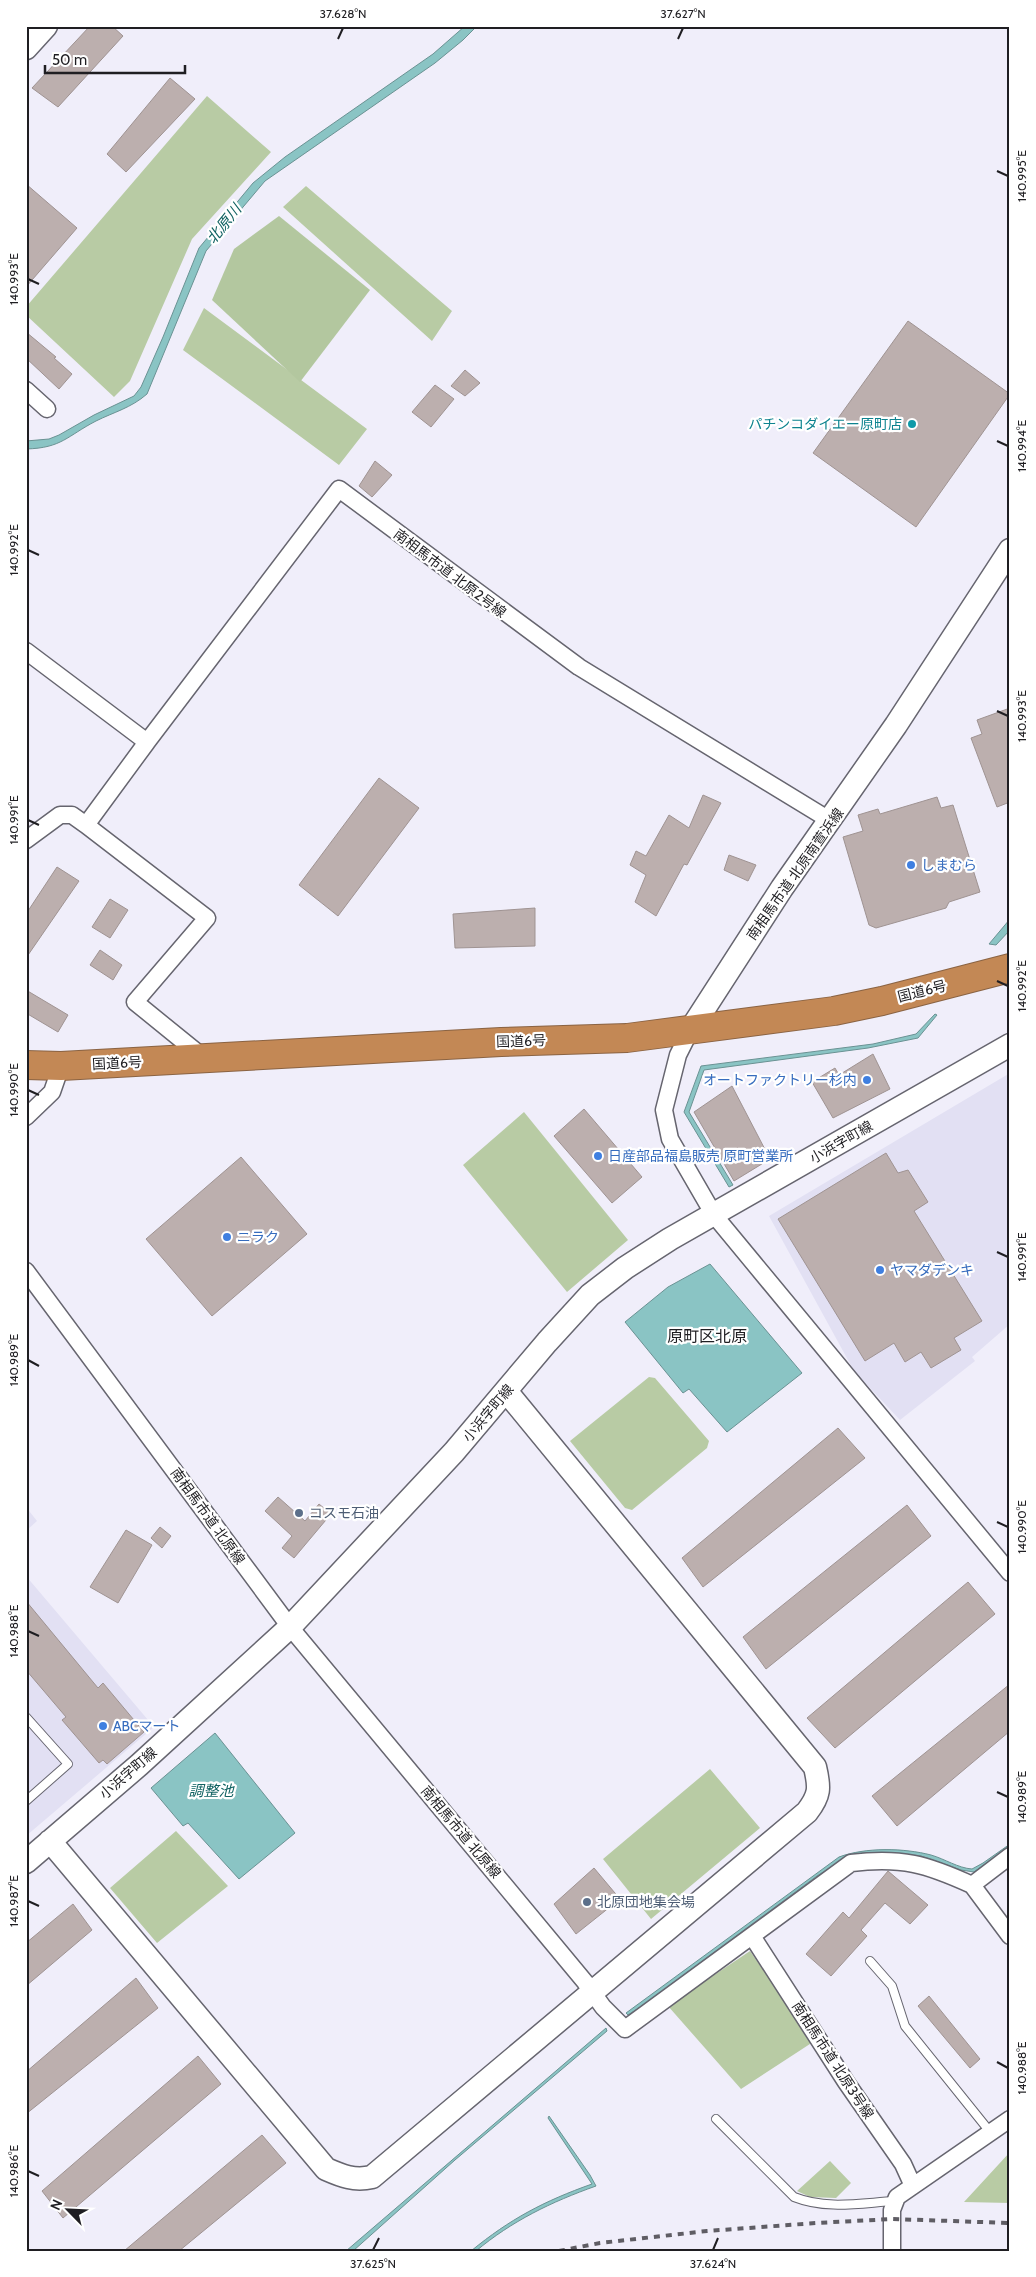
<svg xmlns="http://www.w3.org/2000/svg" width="1036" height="2277" font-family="Cabin,'Noto Sans JP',sans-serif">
<rect width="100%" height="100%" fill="#f0eefa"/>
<path fill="#e2e0f3" d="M1010,1073V1324L972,1357L975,1361L900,1420L854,1371L769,1216Z
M26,1507L37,1521L26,1531Z
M26,1576L154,1727L26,1836Z"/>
<path fill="#b8cba4" d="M207,96L271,152L192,239L130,381L114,397L26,315V307Z
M306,186L452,311L432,341L283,207Z
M204,308L367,429L339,465L183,350Z
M524,1112L628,1240L567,1292L463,1165Z
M649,1377L655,1378L709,1441L707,1448L632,1510L625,1508L570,1441Z
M710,1769L760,1828L651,1919L603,1859Z
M176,1831L228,1886L157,1943L110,1888Z
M750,1951L813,2042L741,2089L668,2006Z
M1010,2152V2203L964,2202Z
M830,2161L851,2183L836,2198L810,2197L797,2191Z"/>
<path fill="#b3c79f" d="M279,216L370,290L300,382L212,300L234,249Z"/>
<path fill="#8ac4c4" stroke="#6a9293" d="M465,26H477L463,40L435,63L265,181L206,251L147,394C131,408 114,412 96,421C67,436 62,448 26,449V441L49,439L59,435L94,415L134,396L141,387L163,337L199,248L253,183L285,157L433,54Z
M1010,919V930L996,945L989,944Z
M935,1014L937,1015L918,1038L868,1048L704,1070L689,1112L733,1185L729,1187L684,1112L701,1066L873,1044L916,1034Z
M710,1264L802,1373L727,1432L689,1389L683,1393L625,1322L668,1287Z
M215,1733L295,1833L239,1879L188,1823L183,1826L151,1788Z
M1010,1844V1847L974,1872L961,1870L921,1856L863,1853L849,1856L817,1876L642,2006L628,2015L626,2013L839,1857C866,1847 904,1848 931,1855C945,1859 958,1868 972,1869L983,1863Z
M606,2028L607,2031L455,2160L353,2251H346Z
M549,2116L590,2175L596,2186C551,2202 512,2221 476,2251H471C510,2219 544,2201 592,2184L548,2118Z"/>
<path fill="#bcafae" stroke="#9f9392" d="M90,26H112L123,36L58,107L32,88Z
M170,78L195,99L126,172L107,154Z
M26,184L77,228L26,287Z
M908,321L1010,394L916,527L813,453Z
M26,332L56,357L54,358L72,374L59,389L26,358Z
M465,370L480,383L465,396L451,386Z
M435,385L454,399L431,427L412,412Z
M375,461L392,475L372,497L359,486Z
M1010,708V802L997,807L971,738L982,734L977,720Z
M379,778L419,808L338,916L299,885Z
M703,795L721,803L687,865L684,864L656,916L635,902L646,875L630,865L636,851L646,856L669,815L689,828Z
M937,797L941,808L953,805L980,892L949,902L946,908L876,928L869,925L843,837L863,831L858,815L878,809L880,814Z
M729,855L756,865L748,881L724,870Z
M57,867L79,881L26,958V914Z
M110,899L128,910L110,938L92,927Z
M535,908V946L455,948L453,914Z
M100,950L122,965L113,980L90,965Z
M26,990L68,1015L58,1032L26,1013Z
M873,1054L890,1089L833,1118L812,1082L835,1068L839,1075Z
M732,1086L770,1159L734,1181L694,1112Z
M584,1109L642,1177L612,1203L554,1136Z
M886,1153L898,1173L908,1170L928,1202L914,1211L982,1321L954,1338L961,1350L931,1368L921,1352L905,1362L894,1343L865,1361L778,1219Z
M241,1157L307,1234L212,1316L146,1239Z
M838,1428L865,1458L703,1587L682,1558Z
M278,1497L305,1521L319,1504L331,1514L294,1558L282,1548L292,1536L265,1511Z
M907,1505L931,1536L766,1669L743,1637Z
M160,1527L171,1536L162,1548L151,1538Z
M126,1530L152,1545L118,1603L90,1587Z
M968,1582L995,1614L835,1748L807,1718Z
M26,1601L98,1688L103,1683L144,1732L107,1764L103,1760L99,1763L62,1720L66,1717L26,1670Z
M1010,1684V1731L897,1826L872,1796Z
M594,1868L620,1899L576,1934L554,1904Z
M888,1871L928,1905L910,1924L885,1903L861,1930L867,1936L831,1976L806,1954L843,1912L849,1918Z
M73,1904L92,1930L26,1986V1943Z
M136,1978L158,2008L26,2114V2072Z
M929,1996L980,2059L970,2068L918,2006Z
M198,2056L221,2084L63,2218L42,2191Z
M262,2135L286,2163L179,2251H124Z"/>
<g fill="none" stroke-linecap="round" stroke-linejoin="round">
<defs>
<path id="lane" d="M26,1717L68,1764L26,1801
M870,1961L892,1986L905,2026L991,2133
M716,2119L794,2197C827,2210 860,2203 895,2201"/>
<path id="street" d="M26,390L47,409
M26,651L147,742L86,825L207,918L135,1002L204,1058
M147,742L339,489L579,667L831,821
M26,840L60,815H72L86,825
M691,1029L678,1055L664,1110L670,1139L714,1215L1010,1573
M26,1117L52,1092L61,1066
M26,1271L290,1627L585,1982L603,2007L625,2029L851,1863C902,1857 926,1864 972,1885L1010,1856
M972,1885L1010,1936
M752,1936L846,2082L903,2164L913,2186
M892,2251V2210L897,2197L1010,2119"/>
<path id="secondary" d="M26,48L46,26
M691,1029L782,888L896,725L1010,550
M50,1841L326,2169C342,2176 354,2181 372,2177L807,1812C820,1795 820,1788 815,1767L506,1391
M26,1862L139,1765L290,1627L454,1452L547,1342L590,1295L625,1268L670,1239L1010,1045"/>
<path id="highway" d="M26,1065L61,1066L501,1042L627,1038L834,1011L882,1001L1010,968"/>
</defs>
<use href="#lane" stroke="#66656f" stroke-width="10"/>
<use href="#street" stroke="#66656f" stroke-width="19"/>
<use href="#secondary" stroke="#66656f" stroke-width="25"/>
<use href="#highway" stroke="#8a6343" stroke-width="30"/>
<use href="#lane" stroke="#fff" stroke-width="8"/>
<use href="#street" stroke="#fff" stroke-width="16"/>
<use href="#secondary" stroke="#fff" stroke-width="22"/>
<use href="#highway" stroke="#c38855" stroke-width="28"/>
<path stroke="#5f5d64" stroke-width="4" stroke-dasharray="6 6" stroke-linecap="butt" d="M559,2251L600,2243L707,2231L816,2223L892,2219L1010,2223"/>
</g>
<path fill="none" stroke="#1f1e22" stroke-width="2" d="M338,39L343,28M678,39L683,28M997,171L1008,176M28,279L39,284M997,441L1008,446M28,550L39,555M997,711L1008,716M28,820L39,825M997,981L1008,986M28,1090L39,1095M997,1252L1008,1257M28,1360L39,1366M997,1522L1008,1527M28,1631L39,1636M997,1792L1008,1797M28,1901L39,1906M997,2062L1008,2068M28,2171L39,2176M373,2250L379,2238M713,2250L718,2238"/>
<circle fill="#0f9aa8" stroke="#fff" stroke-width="2" cx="912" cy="424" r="5"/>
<g fill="#3f7fe0" stroke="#fff" stroke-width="2">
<circle cx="911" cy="865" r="5"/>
<circle cx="867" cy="1080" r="5"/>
<circle cx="598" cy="1156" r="5"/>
<circle cx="227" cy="1237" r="5"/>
<circle cx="880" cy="1270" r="5"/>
<circle cx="103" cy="1726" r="5"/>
</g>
<g fill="#5c6f8a" stroke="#fff" stroke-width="2">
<circle cx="299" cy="1513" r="5"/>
<circle cx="587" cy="1902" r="5"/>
</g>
<g text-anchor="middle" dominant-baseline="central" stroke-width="4.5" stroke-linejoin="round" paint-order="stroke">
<g font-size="14" fill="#0d838f" stroke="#fff" text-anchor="end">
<text x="902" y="424">パチンコダイエー原町店</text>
</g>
<g font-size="14" fill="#1f1e22" stroke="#fff">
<text transform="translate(450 573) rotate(37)">南相馬市道 北原2号線</text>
<text transform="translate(795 874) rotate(-55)">南相馬市道 北原南萱浜線</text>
<text transform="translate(922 991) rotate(-14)">国道6号</text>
<text transform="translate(521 1041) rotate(-2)">国道6号</text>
<text transform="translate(117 1063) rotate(-3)">国道6号</text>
<text transform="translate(841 1142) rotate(-30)">小浜字町線</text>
<text transform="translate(488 1413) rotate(-50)">小浜字町線</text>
<text transform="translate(208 1516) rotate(54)">南相馬市道 北原線</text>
<text transform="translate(128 1773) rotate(-41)">小浜字町線</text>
<text transform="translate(461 1832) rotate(50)">南相馬市道 北原線</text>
<text transform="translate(833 2060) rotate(57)">南相馬市道 北原3号線</text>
</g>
<g font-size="14" fill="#366cbe" stroke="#fff" text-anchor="start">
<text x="921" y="865">しまむら</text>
<text x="857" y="1080" text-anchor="end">オートファクトリー杉内</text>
<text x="608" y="1156">日産部品福島販売 原町営業所</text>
<text x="237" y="1237">ニラク</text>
<text x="890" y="1270">ヤマダデンキ</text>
<text x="113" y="1726">ABCマート</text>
</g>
<g font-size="14" fill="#4e5e75" stroke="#fff" text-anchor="start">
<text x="309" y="1513">コスモ石油</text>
<text x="597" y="1902">北原団地集会場</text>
</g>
<g font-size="15" font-style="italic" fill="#116262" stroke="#fff">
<text transform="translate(224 224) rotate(-51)">北原川</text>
<text x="211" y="1791">調整池</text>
</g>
<g font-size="16" fill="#1f1e22" stroke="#fff">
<text x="707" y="1336">原町区北原</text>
</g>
</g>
<rect width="1036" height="2277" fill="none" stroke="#ffffff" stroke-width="55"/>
<g transform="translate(68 2210) rotate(294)" stroke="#ffffff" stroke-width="4" paint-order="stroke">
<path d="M0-4L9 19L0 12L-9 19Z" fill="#1f1e22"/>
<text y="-8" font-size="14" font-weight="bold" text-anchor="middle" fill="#1f1e22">N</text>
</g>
<path d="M45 65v8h140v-8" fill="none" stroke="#1f1e22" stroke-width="2.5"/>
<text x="52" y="65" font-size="15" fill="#1f1e22" stroke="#ffffff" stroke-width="4" paint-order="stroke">50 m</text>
<rect x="28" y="28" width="980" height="2222" fill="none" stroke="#1f1e22" stroke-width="2"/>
<g font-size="12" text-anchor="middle" fill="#1f1e22">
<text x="343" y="18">37.628°N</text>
<text x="683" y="18">37.627°N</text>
<text transform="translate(1022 176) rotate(-90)" y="4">140.995°E</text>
<text transform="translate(14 279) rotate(-90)" y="4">140.993°E</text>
<text transform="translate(1022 446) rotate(-90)" y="4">140.994°E</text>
<text transform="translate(14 550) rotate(-90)" y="4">140.992°E</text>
<text transform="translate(1022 716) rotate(-90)" y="4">140.993°E</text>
<text transform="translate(14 820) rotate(-90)" y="4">140.991°E</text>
<text transform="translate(1022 986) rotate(-90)" y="4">140.992°E</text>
<text transform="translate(14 1090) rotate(-90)" y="4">140.990°E</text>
<text transform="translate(1022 1257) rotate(-90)" y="4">140.991°E</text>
<text transform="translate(14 1360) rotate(-90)" y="4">140.989°E</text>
<text transform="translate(1022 1527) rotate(-90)" y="4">140.990°E</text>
<text transform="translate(14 1631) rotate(-90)" y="4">140.988°E</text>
<text transform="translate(1022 1797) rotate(-90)" y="4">140.989°E</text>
<text transform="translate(14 1901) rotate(-90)" y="4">140.987°E</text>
<text transform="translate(1022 2068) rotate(-90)" y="4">140.988°E</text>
<text transform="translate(14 2171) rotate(-90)" y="4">140.986°E</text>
<text x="373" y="2268">37.625°N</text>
<text x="713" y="2268">37.624°N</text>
</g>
</svg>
